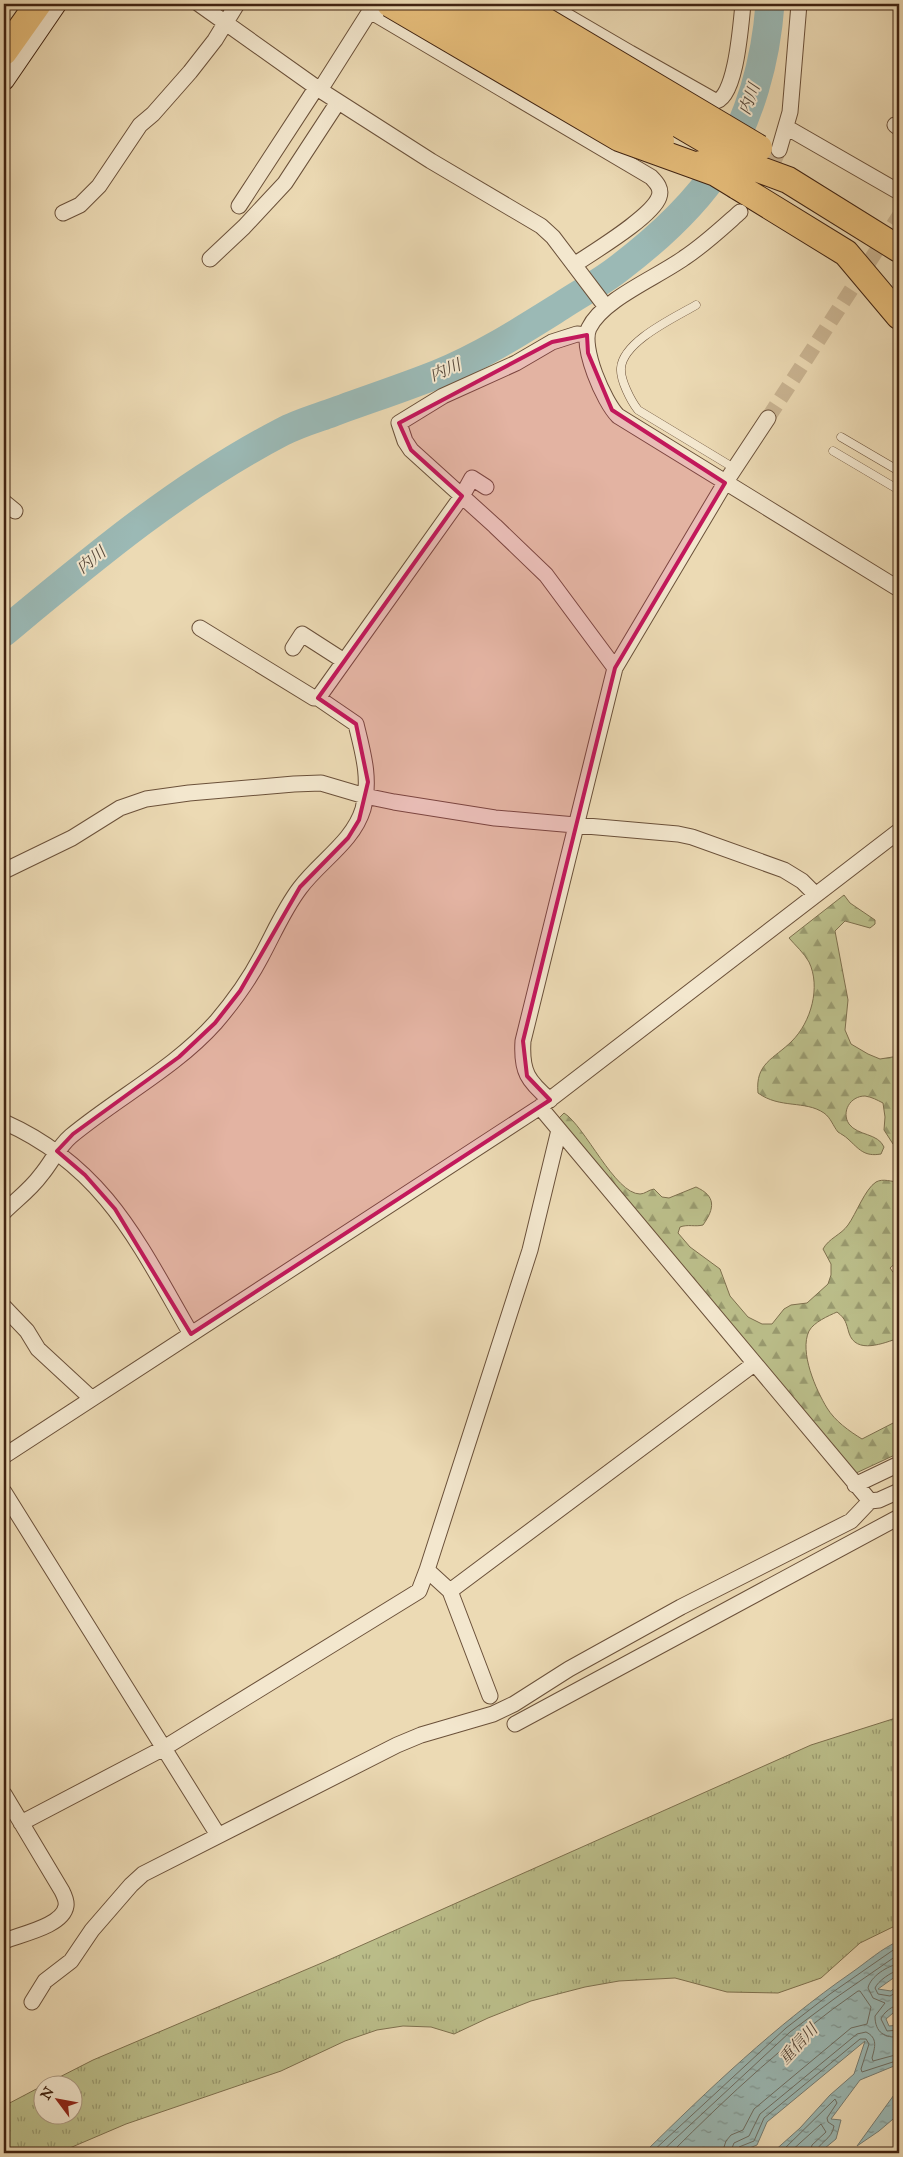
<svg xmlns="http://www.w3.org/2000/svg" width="903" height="2157" font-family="'IM FELL Great Primer','Noto Serif JP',serif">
<defs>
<pattern id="grass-tufts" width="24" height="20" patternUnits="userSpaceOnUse" patternTransform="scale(1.25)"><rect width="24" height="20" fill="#bbbe8a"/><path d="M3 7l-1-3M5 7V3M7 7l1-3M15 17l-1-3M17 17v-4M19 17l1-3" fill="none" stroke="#999a6f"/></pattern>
<pattern id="forest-firs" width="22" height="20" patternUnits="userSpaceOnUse" patternTransform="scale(1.25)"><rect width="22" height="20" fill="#bbbe8a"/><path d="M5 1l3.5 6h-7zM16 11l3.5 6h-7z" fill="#999a6f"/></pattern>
<pattern id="water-ripples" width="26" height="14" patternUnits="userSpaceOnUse" patternTransform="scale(1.25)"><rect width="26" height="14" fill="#9bb9b5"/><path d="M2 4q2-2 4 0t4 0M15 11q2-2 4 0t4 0" fill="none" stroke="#809692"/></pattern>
</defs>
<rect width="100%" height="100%" fill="#ecdab4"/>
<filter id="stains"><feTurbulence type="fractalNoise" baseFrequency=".004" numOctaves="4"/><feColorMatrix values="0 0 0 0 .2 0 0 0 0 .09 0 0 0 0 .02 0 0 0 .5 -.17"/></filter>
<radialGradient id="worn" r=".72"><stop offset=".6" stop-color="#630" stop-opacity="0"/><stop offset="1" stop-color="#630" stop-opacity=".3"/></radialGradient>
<path fill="url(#grass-tufts)" stroke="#7e704e" d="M899,1717V1924L860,1943L821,1978L778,1993L727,1992L675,1978L619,1981L585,1987L531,2001L488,2018L454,2034L431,2027L403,2026L377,2030L345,2041L281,2071L126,2124L58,2153H4V2106L42,2086V2114H72V2084H46L93,2060L324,1962L811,1745Z"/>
<path fill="url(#forest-firs)" stroke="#7e704e" d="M844,895L850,903L875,920V924L870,928L845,921L835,931L848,1000L845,1030L851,1044L868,1054L880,1059L899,1056V1142L897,1145L893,1144L884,1130L885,1117L883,1103C877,1100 872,1097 865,1096C850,1096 841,1112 849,1124C858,1136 878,1133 884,1147L881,1154C864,1157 859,1149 848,1139C845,1136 841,1134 838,1132C833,1126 831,1118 824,1113C805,1100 780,1109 758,1093C755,1063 774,1059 792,1041C811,1022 821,987 809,962C804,953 795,945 789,938Z
M564,1113C585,1126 615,1194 640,1194C645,1194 648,1190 654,1189L662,1197L669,1198L696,1187C716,1196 715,1208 703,1225C695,1227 688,1224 680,1227L678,1233L690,1247L720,1269L730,1296L748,1317L762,1324H772L784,1309L791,1305L807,1303L828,1284L831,1275V1264L823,1249C829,1238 841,1235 848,1225C856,1214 865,1189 876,1182C883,1178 892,1182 899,1182V1260L890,1268L899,1280V1338C884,1343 856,1355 849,1333C846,1323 846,1319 837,1312C828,1316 814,1322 809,1331C799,1352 816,1390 827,1408C835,1421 849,1431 862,1439L899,1420V1453L854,1474L558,1119Z"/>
<path fill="url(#water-ripples)" stroke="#777d73" d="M899,1941V1974L878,1989L891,1991L899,1984V2008L886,2019L889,2026L899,2025V2064L860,2080L831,2119L841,2120L836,2139L819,2153H772L800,2128L830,2095L854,2074L865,2041L767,2122L757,2145L737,2153H644C709,2089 776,2025 851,1973C867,1962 882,1948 899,1941Z
M899,2088V2114L879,2131L857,2146Z"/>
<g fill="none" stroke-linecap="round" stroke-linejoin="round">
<path stroke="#6e6e63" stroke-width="1" d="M899,1964C888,1965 870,1977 868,1988L873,1998L885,2003L875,2016C875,2033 885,2038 899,2037
M899,1970C891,1972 878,1981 875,1988L878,1994L890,1996L899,1991
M899,2005C893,2005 883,2013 881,2019L887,2031L899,2030
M651,2153L786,2028L830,1994L899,1946
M660,2153L790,2032L834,1999L899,1954
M671,2153C729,2095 790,2038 858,1991H860L871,2007L867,2024L851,2028L754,2109L743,2130L731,2135L726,2141L722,2153
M730,2153L734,2143L749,2136L760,2114L857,2034L866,2032C878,2038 875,2047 872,2058L873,2061L899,2054
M736,2153L739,2147L754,2141L764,2118L860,2039H866L869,2044L861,2069L862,2072L899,2060
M780,2153L835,2099L837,2103L827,2118L828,2122L834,2126C832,2140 818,2142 816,2153
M789,2153L821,2124L826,2132L812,2145L810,2153"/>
<path stroke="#9bb9b5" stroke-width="29" d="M4,632C92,559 180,485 282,432C297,424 314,419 331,413C366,400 403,388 438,374C482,356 521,331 561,306C579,294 600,283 618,269C655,241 694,206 720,166C750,119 766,60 770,4"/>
<path stroke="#cab593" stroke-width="15" stroke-dasharray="15 8" stroke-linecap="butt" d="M748,202L771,168L779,150
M768,418L899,216"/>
<defs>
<path id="lane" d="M696,305C676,317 623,341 621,368C620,380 631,401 638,410L734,468
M841,437L899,471
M833,451L899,490"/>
<path id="street" d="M199,4L320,90L431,161L541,226L553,237L606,307
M546,4L630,53L625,61
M630,53L715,101C736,100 741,22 743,4
M320,90L370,11L651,177C657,183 662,189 659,197C652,217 593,252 574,265
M895,125L899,128
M786,127L899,192
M779,150L790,112L799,4
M239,206L316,88
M740,212C722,228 704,245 684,258C658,277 603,299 589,328C580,347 604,402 618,416L899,589
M63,213L80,205L99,186L140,125L153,114L190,72L215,40L237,4
M210,259L244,227L285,183L338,102
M587,335L577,334L552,342L516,363L443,396L399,423L405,441L411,450L495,526L546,575L615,668
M4,502L15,511
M200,628L314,698H318
M293,648L302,634L344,661
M4,871L72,838L120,808L146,799L189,793L294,784L321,783L365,796L394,802L495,818L678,834L692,837L784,870L802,881L816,895
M550,1100C528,1081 521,1072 523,1041L615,668L725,483L768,418
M4,1122C105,1167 139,1244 191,1334
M4,1212C16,1200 31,1189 41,1175C52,1162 58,1147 71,1136C118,1097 175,1068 216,1022C233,1002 249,980 261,957C274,933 284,909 300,888C320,861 353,842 363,809C371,779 363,753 356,724L318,698L462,496L472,478L486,487
M4,1307L27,1331L38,1349L91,1398
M4,1456L540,1107L899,831
M855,1485L899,1464
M4,1492L218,1835
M870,1501L879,1500L899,1491
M450,1591L754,1364
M490,1696L450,1591L427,1570L530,1250L559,1130
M515,1724L899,1517
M4,1794L62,1891C64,1895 67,1901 66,1906C63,1926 21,1934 4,1941
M21,1823L164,1748L419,1591L427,1570
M32,2002L45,1981L71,1961L92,1930L131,1885L143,1874L397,1745L421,1735L493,1714L514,1704L569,1669L681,1607L851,1521L870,1501L540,1107"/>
<path id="secondary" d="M4,80L56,4"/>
<path id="highway" d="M4,52L38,4
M750,166L788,180L899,249
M737,186L846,253L899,316"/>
</defs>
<use href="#lane" stroke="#6b513a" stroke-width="9"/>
<use href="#street" stroke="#6b513a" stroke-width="17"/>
<use href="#secondary" stroke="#402311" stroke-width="22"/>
<use href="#highway" stroke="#402311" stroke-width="28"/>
<use href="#lane" stroke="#f3e7ce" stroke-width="8"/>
<use href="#street" stroke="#f3e7ce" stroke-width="15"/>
<use href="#secondary" stroke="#f3e7ce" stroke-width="20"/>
<use href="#highway" stroke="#e6bd7a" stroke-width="26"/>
<defs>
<path id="highway-bridge" d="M390,4L619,138L716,173
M428,4L661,141
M474,4L750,166
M517,4L759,148
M701,164L737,186"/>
</defs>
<use href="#highway-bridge" stroke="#402311" stroke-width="28" stroke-linecap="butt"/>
<use href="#highway-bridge" stroke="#e6bd7a" stroke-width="26"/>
</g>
<path fill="#c2185b" fill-opacity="0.2" stroke="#c2185b" stroke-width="4" stroke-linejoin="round" d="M587,335L588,353L612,410L725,483L615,668L523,1041L527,1076L550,1100L191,1334L115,1209L85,1175L57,1151L73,1134L179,1057L215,1023L240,991L300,887L348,838L359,820L368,782L356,724L318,698L462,496L411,450L399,423L552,342Z"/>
<g text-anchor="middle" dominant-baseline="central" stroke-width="4" stroke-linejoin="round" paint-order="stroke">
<g font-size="16" font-style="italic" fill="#57483a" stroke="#f3e7ce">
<text transform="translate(749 99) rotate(-70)">内川</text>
<text transform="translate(445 370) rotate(-23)">内川</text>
<text transform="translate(91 560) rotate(-39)">内川</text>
<text transform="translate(798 2044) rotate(-47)">重信川</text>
</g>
</g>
<rect width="903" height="2157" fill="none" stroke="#ecdab4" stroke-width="20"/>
<rect x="5" y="5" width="893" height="2147" fill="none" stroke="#402311" stroke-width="2.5"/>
<rect x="10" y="10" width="883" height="2137" fill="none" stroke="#402311"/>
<g transform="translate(58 2100) rotate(302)"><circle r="24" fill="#f3e7ce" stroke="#ab9982"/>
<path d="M0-4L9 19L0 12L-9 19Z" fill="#8f2418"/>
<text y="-8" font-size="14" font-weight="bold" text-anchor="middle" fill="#402311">N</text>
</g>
<rect width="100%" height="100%" filter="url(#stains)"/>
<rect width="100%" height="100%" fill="url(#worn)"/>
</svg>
